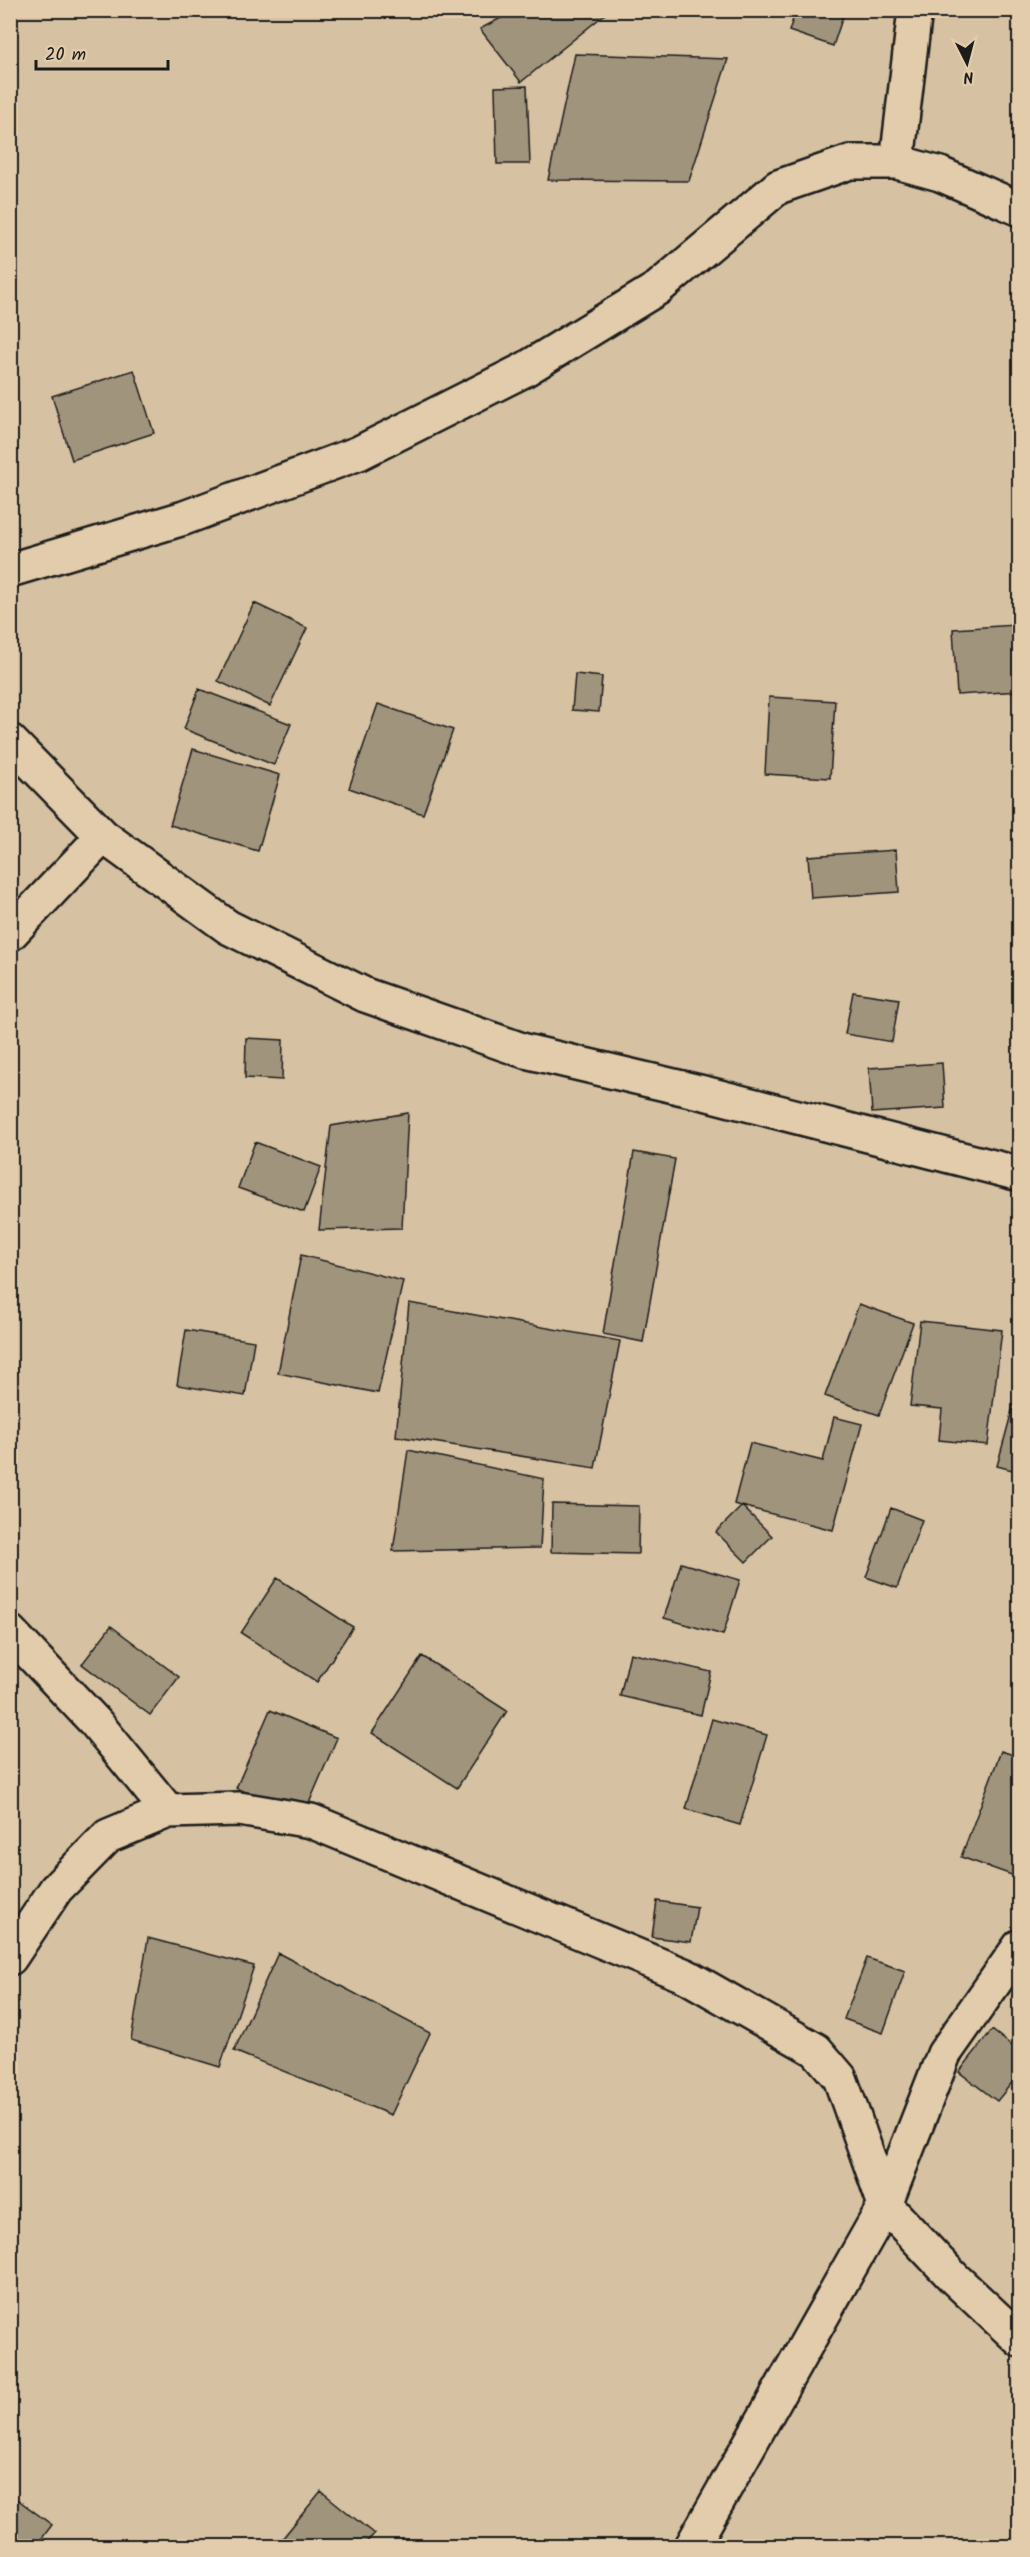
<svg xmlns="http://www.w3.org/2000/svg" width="1030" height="2557" font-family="Kalam,sans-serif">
<rect width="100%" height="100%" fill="#d6c2a2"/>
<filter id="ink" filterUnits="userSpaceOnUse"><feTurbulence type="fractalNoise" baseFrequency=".0167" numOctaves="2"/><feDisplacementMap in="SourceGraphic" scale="12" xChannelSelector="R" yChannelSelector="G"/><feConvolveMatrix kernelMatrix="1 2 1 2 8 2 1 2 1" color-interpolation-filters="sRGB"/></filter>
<g filter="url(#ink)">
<path fill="#a1947d" stroke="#1c1c1c" stroke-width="1.5" d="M516,10H610L521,82L480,29Z
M669,10H694L678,19Z
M796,10H845L833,46L789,31Z
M575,54L728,59L689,181L548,180Z
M527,86L530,164H497L495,87Z
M134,370L154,433L72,460L52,396Z
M254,603L307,628L270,706L218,681Z
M1016,625L1020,691L957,695L953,629Z
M575,674L602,677L599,712L572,710Z
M199,689L291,724L274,765L184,729Z
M769,697L835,701L830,778L765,774Z
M378,704L453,730L423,814L349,788Z
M193,749L280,775L258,851L170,825Z
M896,850L899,892L811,898L808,856Z
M853,992L899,999L892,1042L845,1034Z
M246,1038L283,1040L282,1080L245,1078Z
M942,1063L945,1108L872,1113L869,1068Z
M408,1113L402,1228L319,1230L331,1126Z
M255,1142L321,1167L304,1212L238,1188Z
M634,1152L675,1159L643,1342L603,1334Z
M301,1255L403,1281L378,1393L278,1373Z
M409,1303L620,1341L595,1468L396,1436Z
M859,1304L913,1323L879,1415L825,1396Z
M920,1321L1002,1330L988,1445L939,1440L942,1409L910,1406Z
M186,1330L254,1341L245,1396L177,1385Z
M1020,1381V1472L997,1466Z
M834,1417L862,1424L833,1530L734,1504L750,1443L823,1461Z
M408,1450L544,1479L540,1548L393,1551Z
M552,1504L639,1506L638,1554L551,1552Z
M742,1506L772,1536L746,1562L716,1532Z
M891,1508L922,1520L897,1588L866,1577Z
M681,1563L740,1580L723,1635L664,1618Z
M277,1578L353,1627L317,1682L241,1633Z
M111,1626L179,1677L150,1715L82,1664Z
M630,1653L711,1672L701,1715L620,1696Z
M422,1656L507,1711L457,1788L372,1733Z
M270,1710L337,1738L303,1817L236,1788Z
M712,1719L767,1735L740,1825L686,1809Z
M1001,1751L1020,1757V1878L961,1857Z
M657,1901L697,1907L691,1942L652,1937Z
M148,1938L254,1966L220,2067L131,2040Z
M278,1953L430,2033L391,2115L234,2051Z
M867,1958L905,1971L883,2033L844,2019Z
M992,2030L1020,2052V2073L997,2101L959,2072Z
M321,2491L374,2534L363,2546H291L282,2539Z
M10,2494L52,2525L36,2546H10Z"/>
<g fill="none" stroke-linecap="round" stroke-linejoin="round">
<defs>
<path id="street" d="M897,162L915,10
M10,570L184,518L359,453L524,370L658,288L778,187L850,162H897L940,174L1020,209
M10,741L103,836L228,927L365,995L525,1051L708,1094L1020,1174
M10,934L103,836
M10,1632L96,1723L168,1811
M10,1958L56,1889L108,1836L168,1811L239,1809L311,1821L686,1976L816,2050L840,2078L885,2205L954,2278L1020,2340
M692,2546L885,2205L944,2054L1020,1946"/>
</defs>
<use href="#street" stroke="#1c1c1c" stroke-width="38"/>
<use href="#street" stroke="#e2ccab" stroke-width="33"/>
</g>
</g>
<rect width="1030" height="2557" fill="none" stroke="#e2ccab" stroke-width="36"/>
<rect x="18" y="18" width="994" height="2521" fill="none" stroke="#1c1c1c" stroke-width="2" filter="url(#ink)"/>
<g transform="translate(967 63) rotate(174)" stroke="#e2ccab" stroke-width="4.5" paint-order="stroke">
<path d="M0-4.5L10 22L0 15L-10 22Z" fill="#1c1c1c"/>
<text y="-9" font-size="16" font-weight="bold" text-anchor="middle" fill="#1c1c1c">N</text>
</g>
<path d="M36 60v9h132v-9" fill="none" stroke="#1c1c1c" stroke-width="3"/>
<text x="45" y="60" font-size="18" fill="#1c1c1c" stroke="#e2ccab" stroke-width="4.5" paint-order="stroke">20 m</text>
</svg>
